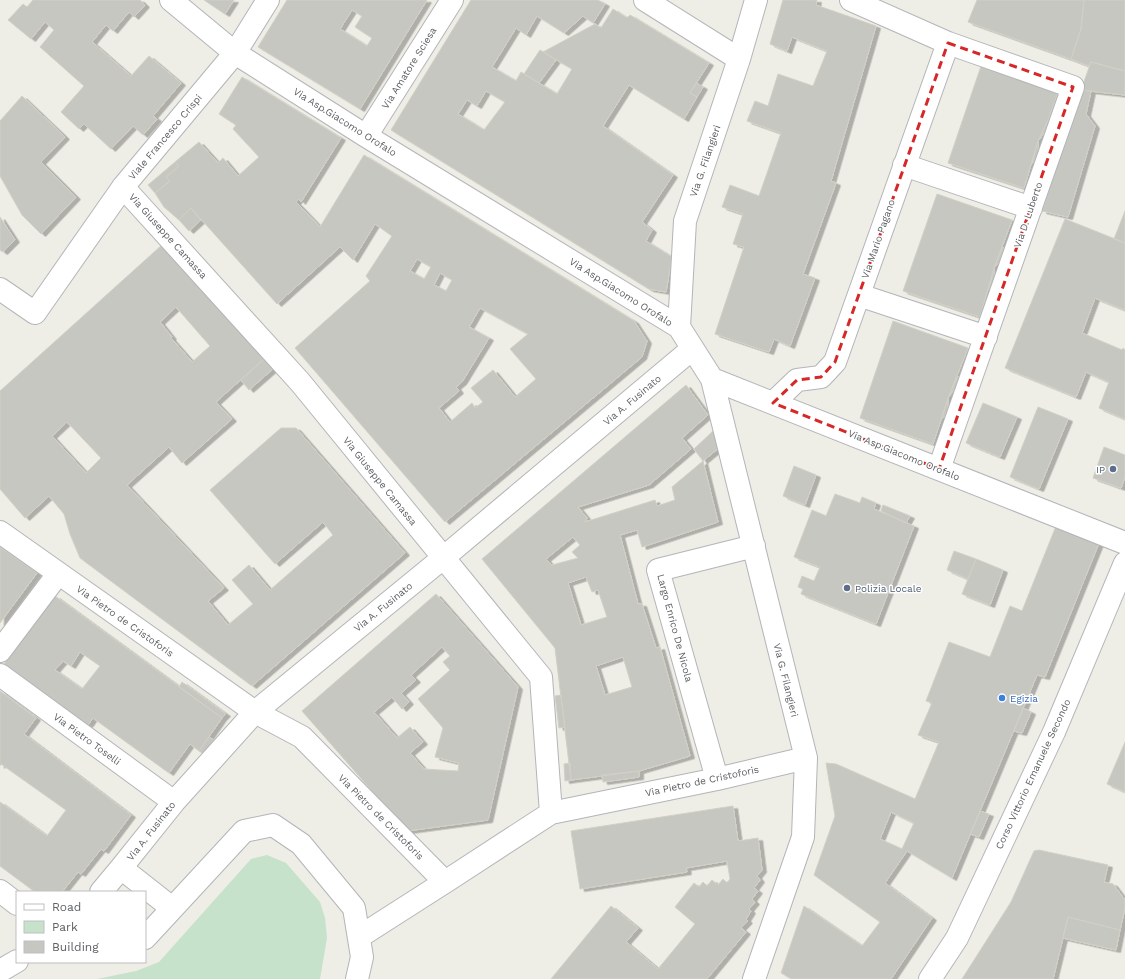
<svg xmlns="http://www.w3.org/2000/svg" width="1125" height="979" font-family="'Work Sans',sans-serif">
<defs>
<filter id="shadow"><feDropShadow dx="4.5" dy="2.5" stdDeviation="0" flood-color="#0004"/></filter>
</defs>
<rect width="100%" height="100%" fill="#eeede6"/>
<path fill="#c6e2ca" d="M267,855L286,863L320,902L325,918L327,938L320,979H97L136,971L159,962L251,859Z"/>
<path fill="#c6c7c0" stroke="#d2d0c5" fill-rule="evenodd" filter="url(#shadow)" d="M33,0H140L145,5L134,17L129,12L113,31L106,25L92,42L131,76L149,56L181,83L153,116L157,119L143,135L133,126L111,149L84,124L79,129L61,112L84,86L40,47L54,30L45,22L31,39L8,20L23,4L27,7Z
M204,0H234L225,14Z
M287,0H427L360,109L258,47ZM352,10L362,16L355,27L372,38L367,46L340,29Z
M471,0H598L605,4L593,23L583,16L564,33L537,16L526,35L516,28L492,67L516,81L521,72L557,94L572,69L543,52L595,24L601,28L613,9L627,18L630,15L709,63L690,93L697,97L684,119L629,85L603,126L673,175L642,222L652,230L646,241L672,257L666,292L649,289L391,130ZM486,91L505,102L484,130L458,114L467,100L477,106Z
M783,0H817L816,5L876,26L831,181L836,183L803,274L815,278L790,346L774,339L769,352L715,334L744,247L733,244L743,214L722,207L730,185L759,196L781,133L747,121L755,101L768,106L778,74L813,86L827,51L792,37L787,51L770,44Z
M977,0H1084L1081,29L1071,59L968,22Z
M1084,0H1125V71L1091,62L1089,66L1071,59L1081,29Z
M540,50L556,60L539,83L524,74Z
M1091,62L1125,71V95L1081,90Z
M981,66L1058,92L1048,120L1038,141L1024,188L948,163Z
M242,77L341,138L301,202L299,199L296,202L320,227L364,155L634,321L647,341L642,357L445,522L295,348L370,281L366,276L392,236L375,224L353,260L340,247L277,304L191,208L179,220L164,207L155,193L170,181L166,177L179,166L175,162L199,142L218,163L223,158L238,176L259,157L233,129L236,125L219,114ZM417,259L431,267L424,279L410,271ZM440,273L452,280L446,291L434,285ZM480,308L528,334L510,349L536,379L515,397L493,370L471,388L483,402L475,408L472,403L450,422L439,408L459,391L456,387L462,382L489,338L469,327Z
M696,83L703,87L697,97L690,93Z
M1081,90L1091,91L1086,114L1095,126L1068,217L1042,211Z
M22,96L65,137L41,162L76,197L41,234L22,215L0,176V121Z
M1048,120L1050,125L1038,141Z
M1038,141L1039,159L1032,163Z
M175,162L179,166L166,177L170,181L155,193L148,185Z
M937,194L1012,220L994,268L980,317L903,291Z
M191,208L201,220L189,231L179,220Z
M1125,211V243L1114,239Z
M0,217L15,240L3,252L0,250Z
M1065,219L1125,243V310L1095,298L1082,333L1122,350L1123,348L1125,350V419L1099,408L1109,382L1086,372L1076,397L1005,368Z
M163,244L265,358L216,402L232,419L182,463L169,447L127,485L224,588L208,601L228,625L253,604L232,580L249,565L270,590L333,535L323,522L275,564L210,490L281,428H296L405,553L252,686L80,558L70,534L64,514L49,496L25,518L0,489V391ZM176,307L210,346L192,362L171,338L172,337L160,322ZM67,422L101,458L86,473L52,436Z
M1003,247L1007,252L994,268Z
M994,268L995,288L989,290Z
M893,321L968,348L948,398L933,444L860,418Z
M265,358L274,368L249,390L241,380Z
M958,376L961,380L948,398Z
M686,385L708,415L682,438L691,449L649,485L578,507L587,518L585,522L655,500L657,506L675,500L672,487L703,461L718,522L642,547L637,530L620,535L638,604H642L656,648L660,647L690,756L639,771L571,780L555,648L482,559ZM573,537L580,545L572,552L578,558L552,565L546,559ZM586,577L592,592L598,590L607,617L581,625L568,583ZM623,657L632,687L605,695L596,666Z
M948,398V415L942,418Z
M983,403L1017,417L1000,457L966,443Z
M1038,407L1068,419L1039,489L1010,477Z
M714,430L720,447L703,461L694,449Z
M1104,447L1125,455V477L1121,488L1093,478Z
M794,466L816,475L805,505L783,496Z
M835,494L860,503L862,497L876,503L874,509L914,526L876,624L801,594L803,589L798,587L802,576L814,581L820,567L794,557L812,510L826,516Z
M883,505L910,516L906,523L881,511Z
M1056,526L1099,543L1045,677L1037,675L952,878L907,851L885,883L932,918L891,979H792L781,973L804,906L862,946L880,922L814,875L835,816L826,763L836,764L915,799L939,742L918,735L932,703L926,701L949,642L990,657L1010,606L1022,611ZM891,812L914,823L902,849L880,839Z
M0,547L37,573L0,623Z
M954,551L976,559L968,579L947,570Z
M976,559L1003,570L990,605L962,594Z
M436,594L518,687L488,820L407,831L302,711ZM442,647L450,656L443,662L450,670L418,699L443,728L435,757L459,763L458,771L424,769L410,753L423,742L410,727L397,738L374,712L392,697L402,709L409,702L401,693L416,680L411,675Z
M55,596L222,718L199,751L190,744L169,773L93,718L88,725L4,664ZM80,652L100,666L82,689L55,670L63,661L71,666Z
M182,682L226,714L222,718L179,687Z
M0,691L36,718L24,734L131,815L104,851L101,849L81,874L78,872L62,892H35L0,866V802L47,836L66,810L1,764L0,766Z
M561,695L565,727L559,728L555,696Z
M1023,708L1031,712L1022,733L1014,731Z
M209,737L214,740L204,754L199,751Z
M1125,742V792L1107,784Z
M570,763L571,780L565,781L564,764Z
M639,771V777L603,782L602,775Z
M733,806L738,841L758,838L762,870L757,876L760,880L754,888L758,891L752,899L755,902L749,909L751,911L746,919L748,921L741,928L746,932L707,979H551L611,906L638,928L626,942L658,969L695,924L675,907L694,883L699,887L703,882L707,886L712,880L718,885L723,879L727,883L730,879L727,861L686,868L687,872L580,889L571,831Z
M980,811L989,814L979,837L970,834Z
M1039,850L1108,865L1104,882L1113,884L1125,900V908L1120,930L1068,917L1053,979H962L1011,902L1034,851Z
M1068,917L1120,930L1116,950L1063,938Z"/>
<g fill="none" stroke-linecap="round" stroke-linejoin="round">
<defs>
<path id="street" d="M171,0L235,53L366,136L679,327L712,379L1125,543
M645,0L739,59
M851,0L948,43L1073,87L939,469
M366,136L452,0
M904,165L1031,208
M123,187L300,382L541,677L551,813
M0,289L35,313L123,187L235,53L268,0
M859,295L986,337
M679,327L685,221L739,59L756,0
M712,379L806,758L803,837L754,979
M773,403L797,380L821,377L835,362L948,43
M0,532L255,712L302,737L445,882L551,813L717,779L806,758
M0,651L58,574
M0,675L174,802
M717,779L658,570L754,546
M121,868L172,908
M0,891L17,904
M101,892L121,868L174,802L255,712L443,558L692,349
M359,937L445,882
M145,938L244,831L273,825L301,844L354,908L362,957L357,979
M0,971L17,961"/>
<path id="secondary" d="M930,979L957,938L1054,732L1125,563"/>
</defs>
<use href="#street" stroke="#b3b5b9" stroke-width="24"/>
<use href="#secondary" stroke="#b5b7bb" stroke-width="24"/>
<use href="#street" stroke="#fff" stroke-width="22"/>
<use href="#secondary" stroke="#fff" stroke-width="22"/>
</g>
<path fill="none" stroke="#d62828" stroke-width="3" stroke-dasharray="8 5" stroke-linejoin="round" d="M948,43L1073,87L939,469L773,403L797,380L821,377L835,362Z"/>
<g fill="#5c6f8a" stroke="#fff" stroke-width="1.5">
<circle cx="1113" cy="469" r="4"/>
<circle cx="847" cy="588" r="4"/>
</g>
<circle fill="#3f7fe0" stroke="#fff" stroke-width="1.5" cx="1002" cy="698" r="4"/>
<g text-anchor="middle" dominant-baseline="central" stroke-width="3" stroke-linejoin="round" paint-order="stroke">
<g font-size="10" fill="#5e6064" stroke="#fff">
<text transform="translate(409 68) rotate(-58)">Via Amatore Sciesa</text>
<text transform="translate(345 122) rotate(32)">Via Asp.Giacomo Orofalo</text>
<text transform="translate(165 137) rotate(-50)">Viale Francesco Crispi</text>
<text transform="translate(705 161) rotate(-71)">Via G. Filangieri</text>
<text transform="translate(1028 215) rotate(-71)">Via D. Luberto</text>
<text transform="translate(168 236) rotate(48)">Via Giuseppe Camassa</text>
<text transform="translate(878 239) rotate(-71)">Via Mario Pagano</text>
<text transform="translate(621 292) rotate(32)">Via Asp.Giacomo Orofalo</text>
<text transform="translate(632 400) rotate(-40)">Via A. Fusinato</text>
<text transform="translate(904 455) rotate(22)">Via Asp.Giacomo Orofalo</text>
<text transform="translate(380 481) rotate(51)">Via Giuseppe Camassa</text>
<text transform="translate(383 607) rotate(-39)">Via A. Fusinato</text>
<text transform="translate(125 621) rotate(35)">Via Pietro de Cristoforis</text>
<text transform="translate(675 628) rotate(75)">Largo Enrico De Nicola</text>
<text transform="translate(786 680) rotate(76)">Via G. Filangieri</text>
<text transform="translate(87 739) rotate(36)">Via Pietro Toselli</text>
<text transform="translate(1033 774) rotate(-65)">Corso Vittorio Emanuele Secondo</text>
<text transform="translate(702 781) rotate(-12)">Via Pietro de Cristoforis</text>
<text transform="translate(381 817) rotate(45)">Via Pietro de Cristoforis</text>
<text transform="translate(151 831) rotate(-52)">Via A. Fusinato</text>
</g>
<g font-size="10" fill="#4e5e75" stroke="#fff" text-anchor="end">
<text x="1105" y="469">IP</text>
<text x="855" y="588" text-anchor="start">Polizia Locale</text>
</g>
<g font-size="10" fill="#366cbe" stroke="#fff" text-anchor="start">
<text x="1010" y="698">Egizia</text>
</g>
</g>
<rect x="16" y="891" width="130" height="72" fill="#ffffff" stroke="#bfbfc1"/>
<rect x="24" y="904" width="20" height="6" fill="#ffffff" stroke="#bfbfc1"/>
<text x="52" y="911" font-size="12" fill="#5e6064">Road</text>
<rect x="24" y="921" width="20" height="12" fill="#c6e2ca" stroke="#bfbfc1"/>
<text x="52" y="931" font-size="12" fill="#5e6064">Park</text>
<rect x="24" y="941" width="20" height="12" fill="#c6c7c0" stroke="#bfbfc1"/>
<text x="52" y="951" font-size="12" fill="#5e6064">Building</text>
</svg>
